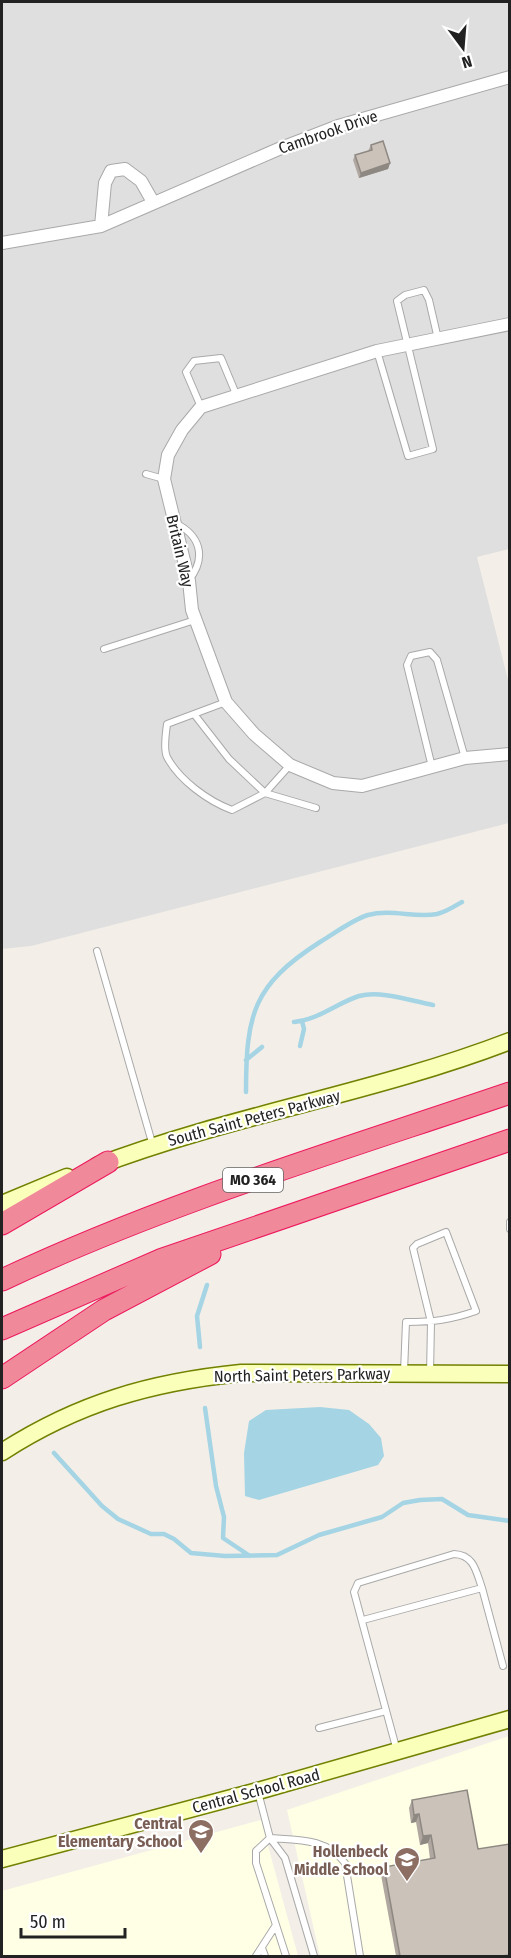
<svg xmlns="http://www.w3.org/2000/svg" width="511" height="1958" font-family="'Fira Sans Condensed',sans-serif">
<rect width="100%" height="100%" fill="#f3efe8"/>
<path fill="#e0dfdf" d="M2,2H509V549L477,557L509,684V823L31,946L2,949Z"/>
<path fill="#feffe4" d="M509,1736V1956H320L287,1810Z
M261,1820L298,1956H2V1891Z"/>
<path fill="#a5d4e4" d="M320,1407L349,1410L369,1424L381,1438L384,1456L378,1465L259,1500L245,1496L244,1453L249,1421L266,1410Z"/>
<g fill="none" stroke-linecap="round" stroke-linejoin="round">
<path stroke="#a5d4e4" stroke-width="4.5" d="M294,1022C318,1020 337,1003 359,996C381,990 411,1001 433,1005
M300,1046L304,1029L302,1021
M246,1060L262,1047
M246,1092C246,1014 253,985 320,942C335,933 352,920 368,915C391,909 415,918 437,914C446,912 455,906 462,902
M200,1347L197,1316L207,1285
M205,1408L216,1486L224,1517L223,1538L250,1556
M54,1453L102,1506L118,1519L151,1534H164L174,1539L191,1553L225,1556L277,1555L319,1535L382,1517L403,1503L420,1500L442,1499L468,1515L510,1521"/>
<defs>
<path id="lane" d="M377,351L408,456L433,449L397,301L405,295L424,290L429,300L438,339
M201,407L186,372L194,361L221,358L236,394
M146,474L164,479
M175,523C200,535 207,557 189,580
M104,649L195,620
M226,702L167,724C166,733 163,749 167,757C179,780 208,801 232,810L265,793L290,765
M194,714L229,759L265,793L316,808
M432,767L407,665L411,656L430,652L437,660L465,758
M97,951L153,1146
M510,1222V1229
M404,1372L406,1322C434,1322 450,1320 476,1311L446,1232L417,1244L413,1248L431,1322L430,1374
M482,1588L503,1666
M363,1620L482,1588C476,1571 474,1555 454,1554L358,1583L354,1592L397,1751
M319,1728L386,1711
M258,1792L270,1838L285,1858L314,1956
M262,1948L265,1956
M256,1956L276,1925
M286,1956L256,1863V1851L270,1838C298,1840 327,1838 345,1863L360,1956"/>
<path id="street" d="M101,226L105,183L111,171L125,169L141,181L153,202
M2,243L101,226L281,148L338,126L510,77
M510,324L377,351L201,407L182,430L168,455L164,479L189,581L192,610L226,702L254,734L290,765L333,783L362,786L465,758L510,754"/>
<path id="secondary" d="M97,1166C231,1115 375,1093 510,1041
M2,1204L67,1177
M2,1452C78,1403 151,1382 241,1373L510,1374
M2,1859L258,1791L510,1719"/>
<path id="highway" d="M2,1224L108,1162
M2,1280C165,1203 339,1151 510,1093
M2,1329L160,1260L510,1140
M2,1378L104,1310L210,1254"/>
</defs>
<use href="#lane" stroke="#a9a9a9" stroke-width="8"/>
<use href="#street" stroke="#a9a9a9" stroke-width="14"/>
<use href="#secondary" stroke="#718100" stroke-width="19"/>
<use href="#highway" stroke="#ed195d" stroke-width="23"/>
<use href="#lane" stroke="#fff" stroke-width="6"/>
<use href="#street" stroke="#fff" stroke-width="12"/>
<use href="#secondary" stroke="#faffb9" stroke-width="16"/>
<use href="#highway" stroke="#f0899a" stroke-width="21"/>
</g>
<path fill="#afa7a0" d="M371,145L390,163L388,169L359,178L353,160L355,155L368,151Z
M412,1800L478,1849L510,1956H396L381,1875L384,1867L430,1859L428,1843L420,1845L416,1822L411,1823L409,1808Z"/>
<path fill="#8e8882" d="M390,163L388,169L359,178L361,173Z
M419,1814L416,1822L411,1823L414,1815Z
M431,1835L428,1843L420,1845L423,1836Z"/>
<path fill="#cbc2ba" stroke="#8e8882" stroke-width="1.5" d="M383,141L390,163L361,173L355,155L372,150L371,145Z
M467,1790L478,1849L510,1844V1955L501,1956H400L384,1867L435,1858L431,1835L423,1836L419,1814L414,1815L412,1800Z"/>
<defs>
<symbol id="school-pin" viewBox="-11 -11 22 30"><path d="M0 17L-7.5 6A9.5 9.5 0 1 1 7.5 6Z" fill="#8d6e63" stroke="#fff"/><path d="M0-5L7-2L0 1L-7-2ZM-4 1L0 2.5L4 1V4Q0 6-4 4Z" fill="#fff"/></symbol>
</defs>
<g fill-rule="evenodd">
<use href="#school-pin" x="186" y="1817" width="30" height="40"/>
<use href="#school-pin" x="392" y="1845" width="30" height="40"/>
</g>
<g text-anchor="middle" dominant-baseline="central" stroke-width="4.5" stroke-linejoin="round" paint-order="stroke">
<rect fill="#fff" stroke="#646464" stroke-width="1.5" x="223" y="1168" width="60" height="24" rx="4.5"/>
<g font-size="15" font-weight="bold" fill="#222">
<text x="253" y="1180">MO 364</text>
</g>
<g font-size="16" fill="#222" stroke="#fff">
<text transform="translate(328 132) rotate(-19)">Cambrook Drive</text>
<text transform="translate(180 551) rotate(77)">Britain Way</text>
<text transform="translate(254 1118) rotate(-15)">South Saint Peters Parkway</text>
<text transform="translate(302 1375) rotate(-1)">North Saint Peters Parkway</text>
<text transform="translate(256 1791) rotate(-15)">Central School Road</text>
</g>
<g font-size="16" font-weight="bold" fill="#785e54" stroke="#fff" text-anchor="end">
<text x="182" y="1823">Central<tspan x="182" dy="18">Elementary School</tspan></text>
<text x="388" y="1851">Hollenbeck<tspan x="388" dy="18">Middle School</tspan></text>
</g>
</g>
<rect width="511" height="1958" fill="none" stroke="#222222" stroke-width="6"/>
<g transform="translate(463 48) rotate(164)" stroke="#ffffff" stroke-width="4.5" paint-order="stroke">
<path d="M0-4.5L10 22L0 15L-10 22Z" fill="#222222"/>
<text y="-9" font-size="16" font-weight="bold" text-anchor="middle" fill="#222222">N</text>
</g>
<path d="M21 1928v9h104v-9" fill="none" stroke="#222222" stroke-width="3"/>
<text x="30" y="1928" font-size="18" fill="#222222" stroke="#ffffff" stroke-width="4.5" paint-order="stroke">50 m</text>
</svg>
